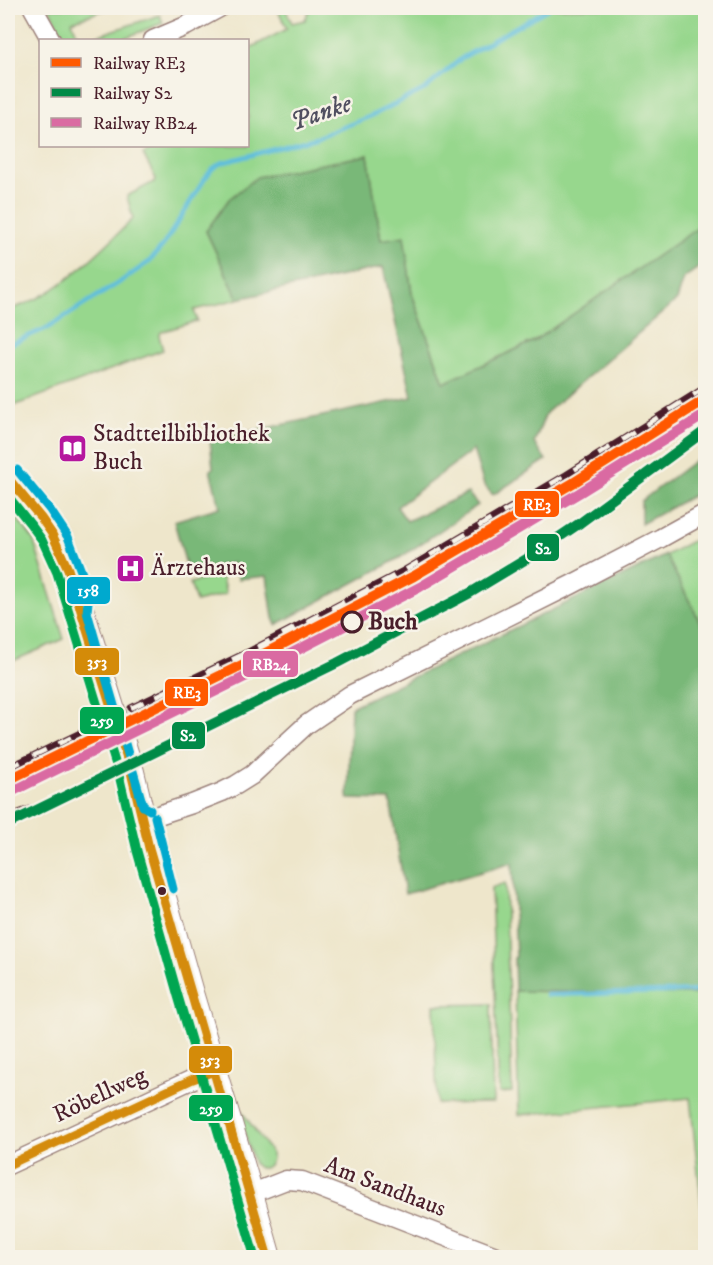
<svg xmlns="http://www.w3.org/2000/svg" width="713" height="1265" font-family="'IM FELL DW Pica',serif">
<rect width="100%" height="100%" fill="#f7f3e8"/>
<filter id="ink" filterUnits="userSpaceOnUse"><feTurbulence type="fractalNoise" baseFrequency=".0167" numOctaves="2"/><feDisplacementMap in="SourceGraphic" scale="12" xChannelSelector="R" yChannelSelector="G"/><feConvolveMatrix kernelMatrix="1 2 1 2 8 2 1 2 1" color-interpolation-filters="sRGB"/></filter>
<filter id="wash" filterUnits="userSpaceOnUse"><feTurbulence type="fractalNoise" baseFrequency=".008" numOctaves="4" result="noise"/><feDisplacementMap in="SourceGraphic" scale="24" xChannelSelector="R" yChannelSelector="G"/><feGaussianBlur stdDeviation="1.35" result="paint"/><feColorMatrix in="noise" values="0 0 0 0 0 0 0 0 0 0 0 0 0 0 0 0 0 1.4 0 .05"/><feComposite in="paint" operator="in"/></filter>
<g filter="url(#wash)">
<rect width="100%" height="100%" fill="#eee6cb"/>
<path fill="#97d78d" stroke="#707b5c" stroke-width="1.5" d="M49,8H110L72,21L79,40H65Z
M277,8H285L292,23L305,20L309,10L315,8H449L461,16L478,8H705V225L534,341L444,383L412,294L404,237L381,240L368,155L206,231L238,299L194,310L197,321L161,332L159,336L163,350L8,408V310C59,296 95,255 133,219L127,196L154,182L156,179L143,154L161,146H248V49L287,29Z
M160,15L163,23L119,40H84Z
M8,507L33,539L64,639L8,663Z
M705,534V632L666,555Z
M221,575L226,594L196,602L190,583Z
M505,883L512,1092L499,1093L491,888Z
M515,991L705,994V1237L690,1098L519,1115Z
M491,1004L493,1103L437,1104L434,1005Z
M236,1105L238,1106L272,1154C273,1163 268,1169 259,1168L254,1164Z"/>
<path fill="#79b878" stroke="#626c52" stroke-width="1.5" d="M368,155L381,240L404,236L412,294L444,383L534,341L705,223V263L684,278L677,300L546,413L534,443L546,460L493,495L484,485L473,450L397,507L407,521L468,493L478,505L401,557L276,625L273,618L267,576L239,579L233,563L188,572L174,521L220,507L210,470L213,468L210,440L412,397L383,267L238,299L206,231L229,199L257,177Z
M705,453V489L641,524V501Z
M666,555L705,632V994L515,991L514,958L516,957L512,863L405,894L390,800L348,799L351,707Z"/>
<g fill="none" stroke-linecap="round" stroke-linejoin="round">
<path stroke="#5ebedd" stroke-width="4.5" d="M8,345L47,328L120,282L149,262L164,244L204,180L212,169L221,163L316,138L371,116L425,89L462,58L549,8
M547,995L706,991"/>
</g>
</g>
<g filter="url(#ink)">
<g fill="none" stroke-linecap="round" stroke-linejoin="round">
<defs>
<path id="minor" d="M33,8L51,40
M153,40L186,26L219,8
M134,814L143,820L192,804L222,792L236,785L252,775L306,725L350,695L571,585L661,538L706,513
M8,1165L193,1079L214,1071
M250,1194L286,1180L302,1181L501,1258"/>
<path id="secondary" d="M8,478L41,518L52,534L68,569L131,772L149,848L190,993L250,1194L268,1258"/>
</defs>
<use href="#minor" stroke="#9c827b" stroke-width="21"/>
<use href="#secondary" stroke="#9c827b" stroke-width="28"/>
<use href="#minor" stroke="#fff" stroke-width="18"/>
<use href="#secondary" stroke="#fff" stroke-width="26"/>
<path stroke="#4a1f2b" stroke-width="1.5" d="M8,798L77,757
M8,814L84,786"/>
<defs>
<path id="rail" d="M131,708L248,652L405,570L566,475L706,387
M8,768L95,726"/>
</defs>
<use href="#rail" stroke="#4a1f2b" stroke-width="7"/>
<use href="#rail" stroke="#f7f3e8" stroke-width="4.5" stroke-dasharray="14" stroke-linecap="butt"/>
<defs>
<path id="bus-1" d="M8,478L41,518L52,534L68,569L131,772L149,848L268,1258
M8,1165L193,1079L214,1071"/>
<path id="bus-2" d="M8,496L31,525L42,540L57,573L119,775L137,851L178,996L255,1258"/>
<path id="bus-3" d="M17,470L50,510L68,537L89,592L87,612L143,806L150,810
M155,817L173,889"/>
</defs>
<use href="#bus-1" stroke="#f7f3e8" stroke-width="14"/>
<use href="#bus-2" stroke="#f7f3e8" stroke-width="14"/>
<use href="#bus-3" stroke="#f7f3e8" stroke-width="14"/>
<use href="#bus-1" stroke="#d48b09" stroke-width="9"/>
<use href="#bus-2" stroke="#00a651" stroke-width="9"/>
<use href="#bus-3" stroke="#00a9ce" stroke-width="9"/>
<defs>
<path id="rail-1" d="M8,780L252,660L414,576L573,483L706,399"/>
<path id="rail-2" d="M8,824L337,663L470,593L528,558L580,523L706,430"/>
<path id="rail-3" d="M13,791L257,671L420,587L579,493L706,414"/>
</defs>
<use href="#rail-1" stroke="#f7f3e8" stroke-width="15"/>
<use href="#rail-2" stroke="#f7f3e8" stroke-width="15"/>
<use href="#rail-3" stroke="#f7f3e8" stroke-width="15"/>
<use href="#rail-1" stroke="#ff5900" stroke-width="10"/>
<use href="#rail-2" stroke="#018a47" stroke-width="10"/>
<use href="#rail-3" stroke="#da6ba2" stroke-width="10"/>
</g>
</g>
<defs>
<symbol id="library-square" viewBox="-11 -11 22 22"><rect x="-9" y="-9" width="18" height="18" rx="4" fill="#b5179e" stroke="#f7f3e8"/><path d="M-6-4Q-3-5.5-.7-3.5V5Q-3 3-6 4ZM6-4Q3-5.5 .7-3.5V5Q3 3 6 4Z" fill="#fff"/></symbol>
<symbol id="hospital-square" viewBox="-11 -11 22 22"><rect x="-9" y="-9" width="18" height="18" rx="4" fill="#b5179e" stroke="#f7f3e8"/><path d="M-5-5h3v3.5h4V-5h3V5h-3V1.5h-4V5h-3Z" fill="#fff"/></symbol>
</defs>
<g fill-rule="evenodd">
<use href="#library-square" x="56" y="432" width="33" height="33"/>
<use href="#hospital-square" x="114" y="552" width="33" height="33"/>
</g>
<circle fill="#f7f3e8" stroke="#4a1f2b" stroke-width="3" cx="352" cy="622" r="10"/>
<circle fill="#4a1f2b" stroke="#f7f3e8" stroke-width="2" cx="162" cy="891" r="5"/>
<g text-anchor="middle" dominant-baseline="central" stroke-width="5" stroke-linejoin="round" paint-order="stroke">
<g font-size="24" fill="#4a1f2b" stroke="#f7f3e8" text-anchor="start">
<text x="93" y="434">Stadtteilbibliothek<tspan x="93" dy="28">Buch</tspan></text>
<text x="151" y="568">Ärztehaus</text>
</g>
<g font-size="24" font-weight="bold" fill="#4a1f2b" stroke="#f7f3e8" text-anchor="start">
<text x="368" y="622">Buch</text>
</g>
<g font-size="24" fill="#4a1f2b" stroke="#f7f3e8">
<text transform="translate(100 1095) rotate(-25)">Röbellweg</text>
<text transform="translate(385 1187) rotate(21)">Am Sandhaus</text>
</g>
<g font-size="26" font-style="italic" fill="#504f60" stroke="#f7f3e8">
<text transform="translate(321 113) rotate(-19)">Panke</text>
</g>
</g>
<g stroke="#f7f3e8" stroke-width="2">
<rect x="514" y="490" width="46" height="28" rx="6" fill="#ff5900"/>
<rect x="526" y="533" width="34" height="29" rx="6" fill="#018a47"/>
<rect x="66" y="576" width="45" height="29" rx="6" fill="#00a9ce"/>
<rect x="74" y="647" width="46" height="29" rx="6" fill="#d48b09"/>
<rect x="242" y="650" width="57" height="28" rx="6" fill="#da6ba2"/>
<rect x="164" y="678" width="45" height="29" rx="6" fill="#ff5900"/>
<rect x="79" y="706" width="46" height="29" rx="6" fill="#00a651"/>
<rect x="171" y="721" width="35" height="29" rx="6" fill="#018a47"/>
<rect x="188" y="1045" width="45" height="29" rx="6" fill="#d48b09"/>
<rect x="188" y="1094" width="46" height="28" rx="6" fill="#00a651"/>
</g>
<g font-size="16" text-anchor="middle" font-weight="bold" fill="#fff">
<text x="537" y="510">RE3</text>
<text x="543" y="554">S2</text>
<text x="88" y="596">158</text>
<text x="97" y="667">353</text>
<text x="271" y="670">RB24</text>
<text x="187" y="698">RE3</text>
<text x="102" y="726">259</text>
<text x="188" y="741">S2</text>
<text x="210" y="1065">353</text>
<text x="211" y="1114">259</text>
</g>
<rect width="713" height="1265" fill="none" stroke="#f7f3e8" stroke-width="30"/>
<rect x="39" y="39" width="210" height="108" fill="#f7f3e8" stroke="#b29e9c" stroke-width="1.5"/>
<rect x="51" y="58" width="30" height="9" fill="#ff5900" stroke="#b29e9c" stroke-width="1.5"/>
<text x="93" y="69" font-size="18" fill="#4a1f2b">Railway RE3</text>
<rect x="51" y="88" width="30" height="9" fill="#018a47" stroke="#b29e9c" stroke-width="1.5"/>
<text x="93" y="99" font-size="18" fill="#4a1f2b">Railway S2</text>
<rect x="51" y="118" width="30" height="9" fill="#da6ba2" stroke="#b29e9c" stroke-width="1.5"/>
<text x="93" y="129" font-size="18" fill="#4a1f2b">Railway RB24</text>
</svg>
